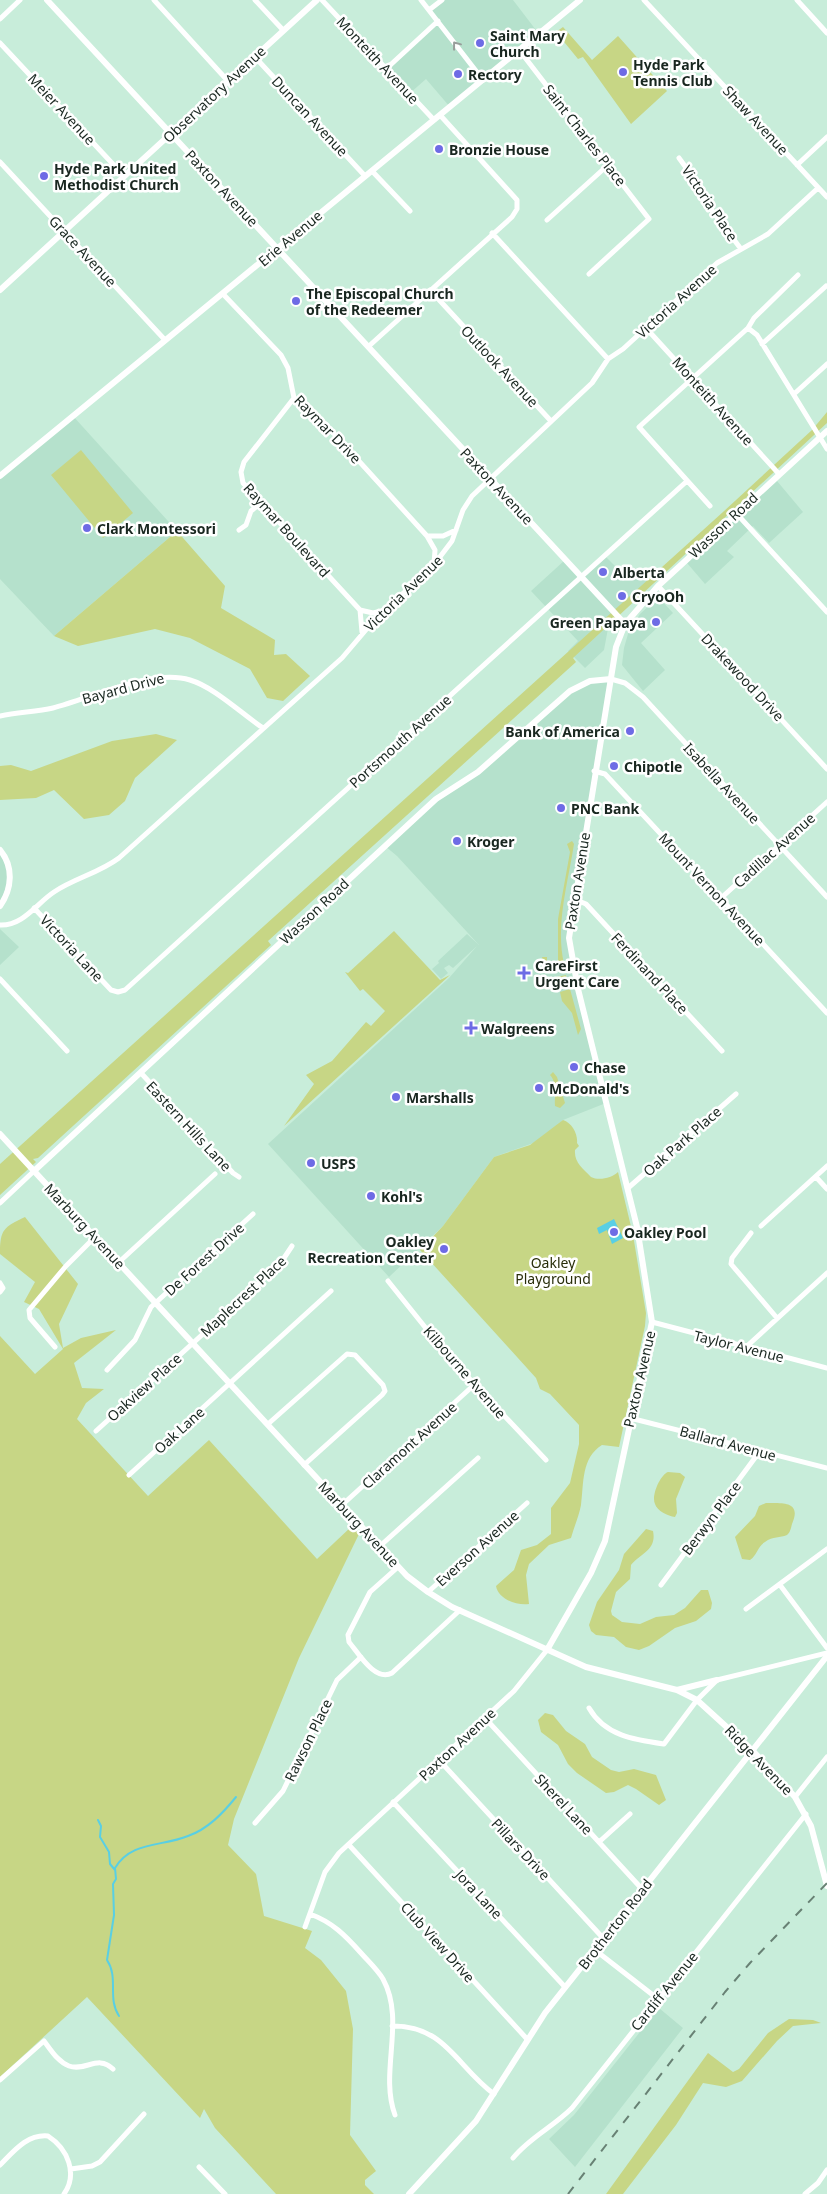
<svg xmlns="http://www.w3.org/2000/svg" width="827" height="2194" font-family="'Noto Sans',sans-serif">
<rect width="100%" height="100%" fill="#c8edda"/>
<path fill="#b5e1cc" d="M442,0H513L539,34L450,107L426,79L409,94L386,69L437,21L429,10Z
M73,416L177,531L54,636L0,579V476Z
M777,481L803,512L769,543L753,526L727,551L734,557L705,584L687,563Z
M605,556L626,577L634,571L641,578L647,573L653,582L609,623L604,650L585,668L568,651L578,641L531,591L565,560L582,577Z
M660,599L673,613L641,643L665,670L643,691L622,665L624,648L628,634L640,614L655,600Z
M611,679L569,938L606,1103L563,1120L542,1140L494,1157L443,1226L389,1277L268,1144L449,978L477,946L453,968L449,965L444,968L448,973L441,979L432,969L439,963L438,961L467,934L479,945L397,856L385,846L422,812L465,782L582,684Z
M0,850L10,874L0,906Z
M0,929L19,947L0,965Z
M659,2008L683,2028L575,2167L549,2139L574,2115Z"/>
<path fill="#c7d685" d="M563,27L592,60L618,36L667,91L631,124L583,57L578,59L556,32Z
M827,412V423L573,658L576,662L268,941L271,945L38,1158L33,1159L36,1162L0,1195V1164L723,512L812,430Z
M81,450L133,513L103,538L51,475Z
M177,531L225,586L221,608L275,640L274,655L286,654L310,676L283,701L267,698L250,669L190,638L155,629L78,646L54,636Z
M156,734L177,740L135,778L125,801L109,815L84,819L54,790L36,798L0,800V766L11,765L31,771L112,741Z
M572,841L574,844C568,883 555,925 564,964L559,968L548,970L544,967L542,957H547V964H558V919L570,852L567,844Z
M394,931L440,980L450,975L284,1126L314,1084L306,1075L332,1061L366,1022L371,1026L385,1011L363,989L360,991L345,972L348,973Z
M566,975L567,982L545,987L541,984L543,980Z
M570,989L581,1029L578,1035L572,1013L562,1001L560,992Z
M553,1072L557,1077L565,1103L560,1108L555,1106C554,1097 558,1084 550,1075Z
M563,1120C572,1123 578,1134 577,1143L579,1146L575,1150C574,1163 583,1168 591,1177C599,1181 612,1178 618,1172L633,1235L646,1313L645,1326L619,1447L602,1445C581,1458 584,1483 581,1505C579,1516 574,1527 571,1538L549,1545L529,1564L526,1575L529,1604C517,1606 498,1599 496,1586L514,1570L521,1550L537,1545L551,1534V1508L570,1483L579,1444V1425L550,1394L540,1389L536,1378L420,1250L443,1226L494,1157L530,1145Z
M25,1217L78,1284L59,1324L63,1348L81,1338L116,1330L74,1363L82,1388L104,1389L86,1403L77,1419L148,1496L209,1440L317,1559L352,1526L359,1534L299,1658L234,1819L228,1845L256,1874L264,1916L312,1931L305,1948L321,1960L346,1991L353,2029L350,2135L376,2171L365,2180V2185L374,2194H276L215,2128L204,2109L200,2118L87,1997L0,2077V1336L35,1374L63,1349L39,1309L24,1302L35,1282L0,1254C0,1229 4,1227 25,1217Z
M668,1472L680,1473L685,1477L676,1499L677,1513L675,1517C668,1516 657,1511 655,1504C651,1496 660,1475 668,1472Z
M766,1503C783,1503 802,1501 792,1524C791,1528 790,1533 787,1535C780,1538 773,1536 765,1542C758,1546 757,1555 750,1560L742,1559L735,1537L755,1516L759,1506Z
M646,1529L653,1531C657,1550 641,1553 631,1565L630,1579L616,1592L611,1611L612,1615L622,1622L640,1624L656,1617L674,1615L685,1608L701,1590H708L712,1603L711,1609L696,1621L675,1628L649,1646L639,1650L626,1647L614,1637L596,1635L591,1631L589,1625L597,1602L619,1570L624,1554Z
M545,1713L553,1715L566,1731L585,1744L592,1757L611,1770L619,1772L634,1769L656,1775L666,1800L659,1805L636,1789L628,1785L614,1792L606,1793L577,1773L568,1764L558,1745L541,1732L538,1720Z
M789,2019L813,2020L821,2023L793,2026L777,2041L742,2081L726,2087L703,2083L676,2125L623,2194H606L708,2053L733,2072L739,2069L768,2033Z"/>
<path fill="#59cfe4" d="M614,1219L623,1238L612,1244L607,1230L599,1234L597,1228Z"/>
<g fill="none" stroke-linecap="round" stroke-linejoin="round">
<path stroke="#59cfe4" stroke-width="2" d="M98,1820L101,1826L100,1837L109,1852L110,1864L115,1870
M119,2016C107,1998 119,1978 107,1960L114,1915L113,1884L116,1879L115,1868C131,1841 161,1847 188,1836C208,1829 223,1813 236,1797"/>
<path stroke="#fff" stroke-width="5" d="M154,0L227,80
M255,0L283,30
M322,0L434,120
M421,0L483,80
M644,0L827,197
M797,0L827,33
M429,10L442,0
M0,19L20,0
M0,43L124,176
M520,51L649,219L589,274
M254,56L365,176
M386,69L438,21
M679,158L703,191L710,208L741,249
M0,162L165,340
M797,165L827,137
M372,171L410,211
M547,220L608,165
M492,233L608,359
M430,290L550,420
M223,294L281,355L288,368L294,398L312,410L328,427L427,536L435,550L434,564
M646,328L779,474
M748,328L757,335L827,449
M762,344L826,286
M369,346L512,217L517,209V200L440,115
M794,394L827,364
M294,398L244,462L241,472L243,483L360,610L373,613L382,611
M710,506L639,427L748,328L754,318L798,275
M736,513L827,612
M239,530L246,525L251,511L261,503
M428,536H443L456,530
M658,586L827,769
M360,610L362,632
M611,679L625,683L643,697L827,897
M0,716C17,712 36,712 53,708C92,698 152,668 190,680C214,687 242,714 263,728
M594,771L605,774L827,1013
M574,899L586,904L722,1051
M720,899L827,802
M34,908L111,990L118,992L125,990L687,481
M0,925C23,926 37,903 54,892C75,878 99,873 119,858L342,658L376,618L433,566L452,541L463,510L472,496L592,383L608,359L623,349L717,263L768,234L818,188
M0,979L67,1051
M141,1073L233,1173L239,1177
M816,1177L827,1189
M628,1188L736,1094
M0,1203L34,1171
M761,1226L827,1166
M751,1233L732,1258L731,1264L777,1318
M118,1263L215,1174
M388,1281L449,1357L546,1460
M0,1283L3,1288L0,1292
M652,1322L827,1368
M55,1347L30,1318L29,1310L66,1266L95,1237
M746,1347L827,1273
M107,1370L135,1340L151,1307L253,1214
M630,1418L827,1468
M268,1424L347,1354L355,1355L383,1385L385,1391L382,1395L304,1465
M96,1431L280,1264L292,1246
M129,1475L331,1291
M342,1505L475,1384
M380,1546L478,1458
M398,1567L370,1592L348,1635L349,1642C359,1654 375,1682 392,1673L460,1610
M661,1585L760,1451
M780,1585L827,1648
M428,1592L527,1503
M746,1609L827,1549
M589,1708C605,1736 635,1740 664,1744L697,1700L717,1680L827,1653
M485,1718L642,1889
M439,1760L603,1938
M795,1797L827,1757
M393,1802L565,1987
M255,1823L283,1791L337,1680L361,1657
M599,1842L630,1814
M349,1845L527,2039
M310,1914C332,1922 345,1935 361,1953C368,1961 377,1969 383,1979C406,2021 379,2072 395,2115
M305,1927L325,1872L339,1853L514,1691L547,1650
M595,1950L658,1999
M392,2026C445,2025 457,2067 494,2094
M0,2080L44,2041C51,2050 58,2062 69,2066C85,2072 98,2054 113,2069
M513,2158C530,2137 553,2127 572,2108L806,1814
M0,2165C14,2151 27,2134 48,2136C68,2149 78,2174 64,2194
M199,2167L225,2194
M71,2169L92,2166L100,2162L144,2114
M805,2194L818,2183L827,2170"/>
<path stroke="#fff" stroke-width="6" d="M47,0L625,624
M0,290L317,0
M0,476L580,0
M0,850C14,867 12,889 0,906
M0,1134L407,1576L428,1592L452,1607L586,1667L677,1690L697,1700L753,1751L795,1797L811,1826L827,1886
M34,1171L436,799L478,772L570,691L590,681L611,679
M547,1650L591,1573L605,1541L652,1322L637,1227L578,989L569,938L616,647L625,624L658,586L827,431
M677,1690L717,1680
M409,2194L476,2121L545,2013L827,1656"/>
<path stroke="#688174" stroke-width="2" stroke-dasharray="9 9" stroke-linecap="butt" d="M568,2194L725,1992L750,1963L827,1883"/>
</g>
<defs><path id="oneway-chevron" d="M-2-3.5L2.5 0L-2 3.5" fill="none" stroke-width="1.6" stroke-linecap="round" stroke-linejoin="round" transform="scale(1.25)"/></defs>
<use stroke="#989e9b" href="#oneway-chevron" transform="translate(456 45) rotate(-127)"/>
<g fill="#6e6be5" stroke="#fff" stroke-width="2">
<circle cx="480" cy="43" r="5"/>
<circle cx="623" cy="72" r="5"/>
<circle cx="458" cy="74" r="5"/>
<circle cx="439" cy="149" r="5"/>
<circle cx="44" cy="176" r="5"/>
<circle cx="296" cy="301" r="5"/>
<circle cx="87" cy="528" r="5"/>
<circle cx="603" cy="572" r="5"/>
<circle cx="622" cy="596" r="5"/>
<circle cx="656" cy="622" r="5"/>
<circle cx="630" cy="731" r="5"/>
<circle cx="614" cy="766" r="5"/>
<circle cx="561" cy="808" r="5"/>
<circle cx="457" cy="841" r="5"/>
<path d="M521.5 965.5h5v5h5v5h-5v5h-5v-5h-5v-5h5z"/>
<path d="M468.5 1020.5h5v5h5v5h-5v5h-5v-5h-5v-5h5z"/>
<circle cx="574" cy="1067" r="5"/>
<circle cx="539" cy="1088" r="5"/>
<circle cx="396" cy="1097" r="5"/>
<circle cx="311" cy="1163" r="5"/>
<circle cx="371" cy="1196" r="5"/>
<circle cx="614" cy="1232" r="5"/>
<circle cx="444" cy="1249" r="5"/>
</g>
<g text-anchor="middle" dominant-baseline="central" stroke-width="5" stroke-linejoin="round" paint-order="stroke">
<g font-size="14" font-weight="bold" fill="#192720" stroke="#fff" text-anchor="start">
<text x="490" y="35">Saint Mary<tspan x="490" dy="16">Church</tspan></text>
<text x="633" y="64">Hyde Park<tspan x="633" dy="16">Tennis Club</tspan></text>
<text x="468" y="74">Rectory</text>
<text x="449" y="149">Bronzie House</text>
<text x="54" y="168">Hyde Park United<tspan x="54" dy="16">Methodist Church</tspan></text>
<text x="306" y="293">The Episcopal Church<tspan x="306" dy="16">of the Redeemer</tspan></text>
<text x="97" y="528">Clark Montessori</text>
<text x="613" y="572">Alberta</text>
<text x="632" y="596">CryoOh</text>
<text x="646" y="622" text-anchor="end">Green Papaya</text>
<text x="620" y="731" text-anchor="end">Bank of America</text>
<text x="624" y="766">Chipotle</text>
<text x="571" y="808">PNC Bank</text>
<text x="467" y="841">Kroger</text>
<text x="535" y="965">CareFirst<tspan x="535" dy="16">Urgent Care</tspan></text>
<text x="481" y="1028">Walgreens</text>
<text x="584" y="1067">Chase</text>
<text x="549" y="1088">McDonald's</text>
<text x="406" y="1097">Marshalls</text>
<text x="321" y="1163">USPS</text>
<text x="381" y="1196">Kohl's</text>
<text x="624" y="1232">Oakley Pool</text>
<text x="434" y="1241" text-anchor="end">Oakley<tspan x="434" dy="16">Recreation Center</tspan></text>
</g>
<g font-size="14" fill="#192720" stroke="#fff">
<text transform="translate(378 60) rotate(47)">Monteith Avenue</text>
<text transform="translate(214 94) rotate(-43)">Observatory Avenue</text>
<text transform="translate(62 109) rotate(47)">Meier Avenue</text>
<text transform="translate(310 116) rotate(47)">Duncan Avenue</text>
<text transform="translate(756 120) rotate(47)">Shaw Avenue</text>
<text transform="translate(585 135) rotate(52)">Saint Charles Place</text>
<text transform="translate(222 188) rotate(47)">Paxton Avenue</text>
<text transform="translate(710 203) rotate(56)">Victoria Place</text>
<text transform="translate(290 238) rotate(-40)">Erie Avenue</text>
<text transform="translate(83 251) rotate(47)">Grace Avenue</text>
<text transform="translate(676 301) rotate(-42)">Victoria Avenue</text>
<text transform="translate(500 366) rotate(47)">Outlook Avenue</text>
<text transform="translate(713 401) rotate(48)">Monteith Avenue</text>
<text transform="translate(328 429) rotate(46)">Raymar Drive</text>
<text transform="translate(497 486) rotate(47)">Paxton Avenue</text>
<text transform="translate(723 525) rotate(-43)">Wasson Road</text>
<text transform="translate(287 530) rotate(48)">Raymar Boulevard</text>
<text transform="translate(403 593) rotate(-44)">Victoria Avenue</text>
<text transform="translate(743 677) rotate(47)">Drakewood Drive</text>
<text transform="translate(123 688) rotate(-15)">Bayard Drive</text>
<text transform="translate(400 741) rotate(-42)">Portsmouth Avenue</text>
<text transform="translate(722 783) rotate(47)">Isabella Avenue</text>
<text transform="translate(774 850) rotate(-42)">Cadillac Avenue</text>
<text transform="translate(577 881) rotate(-81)">Paxton Avenue</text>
<text transform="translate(712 889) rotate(47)">Mount Vernon Avenue</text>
<text transform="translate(314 911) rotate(-43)">Wasson Road</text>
<text transform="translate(72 948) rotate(47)">Victoria Lane</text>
<text transform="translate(650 973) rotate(47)">Ferdinand Place</text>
<text transform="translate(189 1126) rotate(47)">Eastern Hills Lane</text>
<text transform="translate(682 1141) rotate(-41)">Oak Park Place</text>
<text transform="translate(85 1226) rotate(47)">Marburg Avenue</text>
<text transform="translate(204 1259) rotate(-42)">De Forest Drive</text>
<text transform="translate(243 1296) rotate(-43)">Maplecrest Place</text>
<text transform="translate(739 1346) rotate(14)">Taylor Avenue</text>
<text transform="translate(465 1372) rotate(49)">Kilbourne Avenue</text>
<text transform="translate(639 1379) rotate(-77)">Paxton Avenue</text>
<text transform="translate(144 1387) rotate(-42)">Oakview Place</text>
<text transform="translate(179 1430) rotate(-42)">Oak Lane</text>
<text transform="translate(728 1443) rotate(15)">Ballard Avenue</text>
<text transform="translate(409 1445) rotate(-42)">Claramont Avenue</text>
<text transform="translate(711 1518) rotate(-53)">Berwyn Place</text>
<text transform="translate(359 1524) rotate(47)">Marburg Avenue</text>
<text transform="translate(477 1548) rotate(-42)">Everson Avenue</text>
<text transform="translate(308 1740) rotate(-64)">Rawson Place</text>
<text transform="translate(457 1744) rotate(-43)">Paxton Avenue</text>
<text transform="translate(759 1760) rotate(46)">Ridge Avenue</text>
<text transform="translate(564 1804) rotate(47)">Sherel Lane</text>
<text transform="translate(521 1849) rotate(47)">Pillars Drive</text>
<text transform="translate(479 1894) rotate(47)">Jora Lane</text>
<text transform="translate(615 1924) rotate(-52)">Brotherton Road</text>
<text transform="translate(438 1942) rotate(48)">Club View Drive</text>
<text transform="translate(664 1991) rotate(-51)">Cardiff Avenue</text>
</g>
<g font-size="14" fill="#292e0a" stroke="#fff">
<text x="553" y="1262">Oakley<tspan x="553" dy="16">Playground</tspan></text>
</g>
</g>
</svg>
